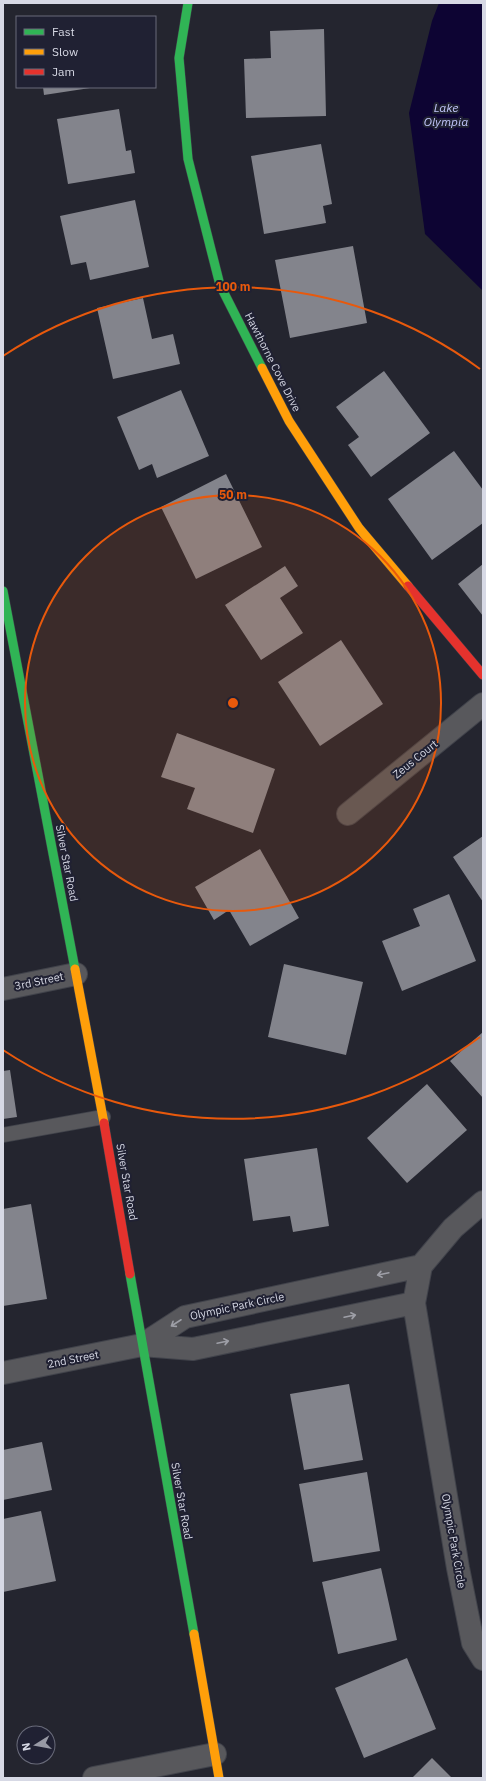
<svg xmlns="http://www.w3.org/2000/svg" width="486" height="1781" font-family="'IBM Plex Sans',sans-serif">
<rect width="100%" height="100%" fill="#24252f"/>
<path fill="#0d0433" d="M439,3H483V291L425,234L409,113L432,21Z"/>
<path fill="#83848c" d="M324,29L326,116L246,118L244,59L271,58L270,31Z
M43,87H90V88L44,95Z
M119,109L126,151L131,150L135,173L68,184L57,119Z
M321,144L332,204L323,206L326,223L264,234L251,156Z
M135,200L149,267L90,280L86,262L71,265L60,216Z
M353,246L367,323L290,338L275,260Z
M143,298L152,339L173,334L180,364L113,379L97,308Z
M384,371L430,433L371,477L348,445L359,437L336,407Z
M181,390L209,456L157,478L152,464L139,470L117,417Z
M454,451L483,490V523L432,560L388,499Z
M226,474L262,547L196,579L161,507Z
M483,564V616L458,584Z
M285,566L298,586L280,598L303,633L261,660L225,605Z
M341,640L383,704L320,746L278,682Z
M177,733L275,769L253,833L187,809L195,788L161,777Z
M483,836V902L453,857Z
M260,849L299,918L250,946L229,910L214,920L195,887Z
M449,894L476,961L402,991L382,941L420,926L413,909Z
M284,964L363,982L346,1055L268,1037Z
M483,1032V1098L450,1061Z
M10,1070L17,1117L3,1119V1071Z
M427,1084L467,1130L407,1183L367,1138Z
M317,1148L329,1226L293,1232L290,1216L253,1221L244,1159Z
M31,1204L47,1299L3,1306V1209Z
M349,1384L363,1460L304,1470L290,1394Z
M42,1442L52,1490L3,1500V1450Z
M367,1472L380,1551L313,1562L299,1484Z
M41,1511L56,1581L3,1592V1519Z
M381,1568L397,1640L338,1654L322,1582Z
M407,1658L436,1729L364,1758L335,1688Z
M432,1758L452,1778H412Z"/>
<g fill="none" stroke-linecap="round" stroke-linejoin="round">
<defs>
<path id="lane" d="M3,1135L103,1117"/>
<path id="street" d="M348,814L483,704
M3,989L76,974
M483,1202L453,1228L421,1266L414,1303L458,1568L473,1643L483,1659
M142,1345L185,1317L421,1266
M3,1373L142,1345L193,1349L414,1303
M94,1778L215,1754"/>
<path id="fast" d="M188,3L179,58L188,159L220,285L262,368
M3,591L75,969
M130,1274L194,1634"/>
<path id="slow" d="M262,368L289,421L359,528L408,586
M75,969L104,1123
M194,1634L219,1778"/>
<path id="jam" d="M408,586L483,675
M104,1123L130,1274"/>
</defs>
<use href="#lane" stroke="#41434b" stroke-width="16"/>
<use href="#street" stroke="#41434b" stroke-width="24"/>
<use href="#fast" stroke="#41434b" stroke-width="10"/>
<use href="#slow" stroke="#41434b" stroke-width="10"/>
<use href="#jam" stroke="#41434b" stroke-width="10"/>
<use href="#lane" stroke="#58585c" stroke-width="14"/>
<use href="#street" stroke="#58585c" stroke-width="22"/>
<use href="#fast" stroke="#30b455" stroke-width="9"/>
<use href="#slow" stroke="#ff9f0a" stroke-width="9"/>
<use href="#jam" stroke="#e5322d" stroke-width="9"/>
</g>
<defs><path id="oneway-shaft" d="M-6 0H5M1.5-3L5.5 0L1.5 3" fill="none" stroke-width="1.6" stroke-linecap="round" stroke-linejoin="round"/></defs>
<g stroke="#9e9fa7">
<use href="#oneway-shaft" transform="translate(383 1274) rotate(168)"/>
<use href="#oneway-shaft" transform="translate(350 1316) rotate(-12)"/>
<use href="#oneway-shaft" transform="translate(176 1323) rotate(147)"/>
<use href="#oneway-shaft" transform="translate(223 1342) rotate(-12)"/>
</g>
<circle cx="233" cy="703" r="208" fill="#e8590c" fill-opacity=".12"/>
<g fill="none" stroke="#e8590c" stroke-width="2">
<circle cx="233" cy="703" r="208"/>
<path d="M480 1037A416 416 0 0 1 3 1050M3 356A416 416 0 0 1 480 369"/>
</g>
<g text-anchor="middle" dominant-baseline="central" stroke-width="4" stroke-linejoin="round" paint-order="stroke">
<g font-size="11" fill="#d7d9e5" stroke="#202133">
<text transform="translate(273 362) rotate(63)">Hawthorne Cove Drive</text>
<text transform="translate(415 759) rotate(-39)">Zeus Court</text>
<text transform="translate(67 863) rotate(79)">Silver Star Road</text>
<text transform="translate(39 981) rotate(-12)">3rd Street</text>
<text transform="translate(127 1182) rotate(80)">Silver Star Road</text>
<text transform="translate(237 1306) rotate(-12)">Olympic Park Circle</text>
<text transform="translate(73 1359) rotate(-11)">2nd Street</text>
<text transform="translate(182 1501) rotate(80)">Silver Star Road</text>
<text transform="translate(454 1541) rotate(80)">Olympic Park Circle</text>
</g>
<g font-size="12" font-style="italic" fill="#c1c6fa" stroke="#202133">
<text x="446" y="107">Lake<tspan x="446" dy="14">Olympia</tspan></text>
</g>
</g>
<circle cx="233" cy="703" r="6" fill="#e8590c" stroke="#202133" stroke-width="2"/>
<g font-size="12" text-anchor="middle" font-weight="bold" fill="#e8590c" stroke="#202133" stroke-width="4" stroke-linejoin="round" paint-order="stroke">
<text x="233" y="291">100 m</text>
<text x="233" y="499">50 m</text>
</g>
<rect width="486" height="1781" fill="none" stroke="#d7d9e5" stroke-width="8"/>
<rect x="16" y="16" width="140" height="72" fill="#202133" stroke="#696b7a"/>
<rect x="24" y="29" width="20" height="6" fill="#30b455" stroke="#696b7a"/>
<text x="52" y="36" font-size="12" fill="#d7d9e5">Fast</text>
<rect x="24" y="49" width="20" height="6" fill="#ff9f0a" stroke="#696b7a"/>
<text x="52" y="56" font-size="12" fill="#d7d9e5">Slow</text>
<rect x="24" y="69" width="20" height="6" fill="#e5322d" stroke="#696b7a"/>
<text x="52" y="76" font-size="12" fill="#d7d9e5">Jam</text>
<g transform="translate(36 1745) rotate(259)"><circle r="19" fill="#202133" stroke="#696b7a"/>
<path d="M0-3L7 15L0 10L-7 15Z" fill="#989aa5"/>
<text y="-6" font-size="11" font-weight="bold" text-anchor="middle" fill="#d7d9e5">N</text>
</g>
</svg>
